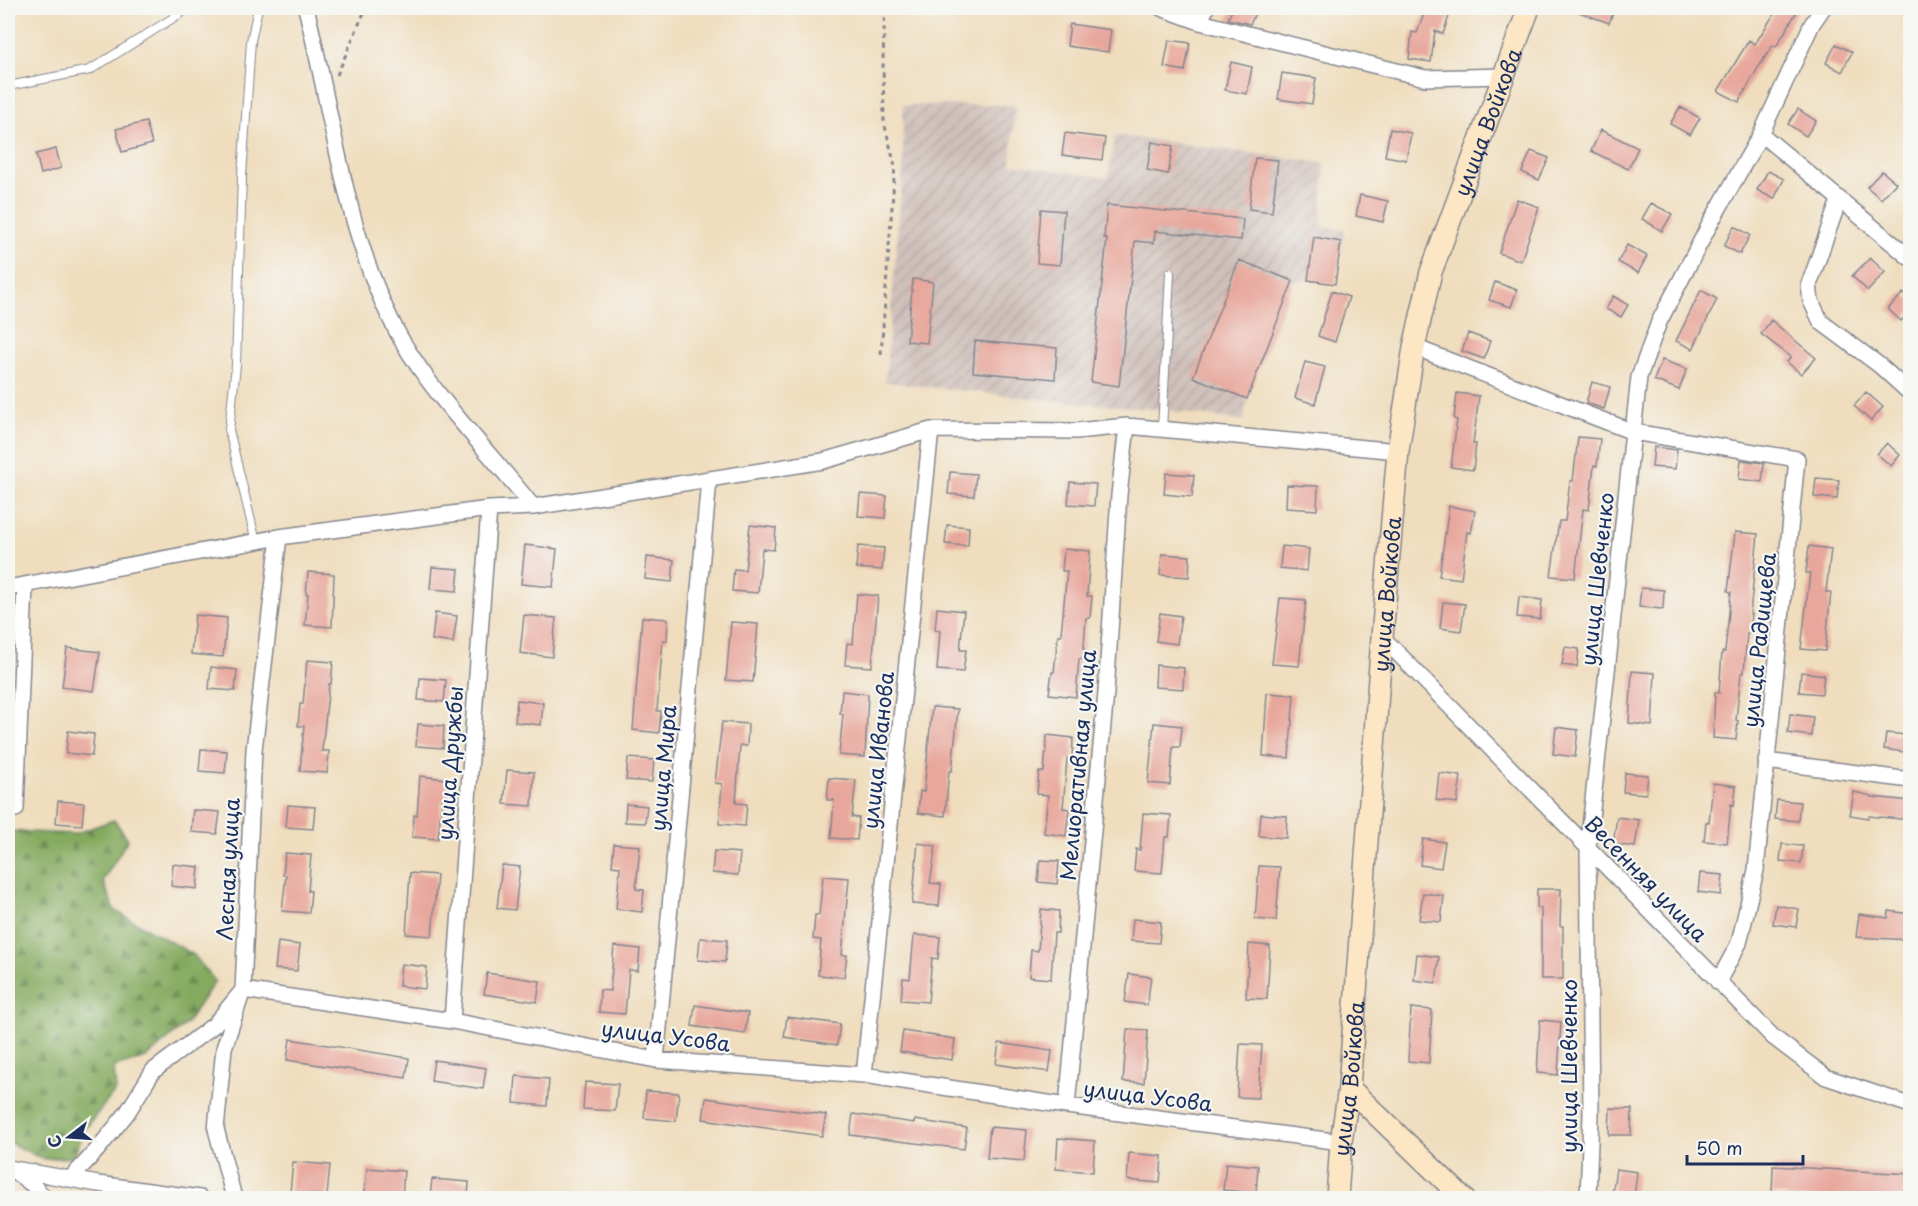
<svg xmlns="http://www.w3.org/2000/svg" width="1918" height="1206" font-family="'Playpen Sans',sans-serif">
<defs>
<pattern id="industrial-furrows" width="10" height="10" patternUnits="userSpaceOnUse" patternTransform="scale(1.5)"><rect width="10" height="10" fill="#cfc0ba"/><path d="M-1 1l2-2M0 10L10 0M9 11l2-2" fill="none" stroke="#b1a5a2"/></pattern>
<pattern id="forest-firs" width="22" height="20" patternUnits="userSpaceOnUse" patternTransform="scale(1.5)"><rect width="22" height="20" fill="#84aa5f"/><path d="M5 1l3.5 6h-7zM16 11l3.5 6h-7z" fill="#6b8b52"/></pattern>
</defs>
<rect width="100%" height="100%" fill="#f6f6f2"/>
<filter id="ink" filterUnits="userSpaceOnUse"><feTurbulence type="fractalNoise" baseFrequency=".0167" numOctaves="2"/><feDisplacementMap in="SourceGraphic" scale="12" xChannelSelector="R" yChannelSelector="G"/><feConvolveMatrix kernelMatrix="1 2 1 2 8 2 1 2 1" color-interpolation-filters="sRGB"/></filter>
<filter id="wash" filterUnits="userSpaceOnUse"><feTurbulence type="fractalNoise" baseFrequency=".008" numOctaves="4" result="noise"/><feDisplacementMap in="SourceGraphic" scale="24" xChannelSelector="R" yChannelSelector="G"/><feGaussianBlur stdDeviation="1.35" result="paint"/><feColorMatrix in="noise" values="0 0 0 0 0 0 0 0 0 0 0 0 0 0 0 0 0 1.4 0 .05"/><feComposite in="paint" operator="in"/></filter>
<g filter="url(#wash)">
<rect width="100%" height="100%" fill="#efddbd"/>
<path fill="url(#industrial-furrows)" d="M903,105H1015L1011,164L1108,178L1115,135L1324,163L1322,225L1345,230L1335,284L1308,280L1293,281L1247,399L1244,421L1164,410L1068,402L885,382L903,170Z"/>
<path fill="url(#forest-firs)" stroke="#506c5e" stroke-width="1.5" d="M114,820L128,839L103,881L115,911L193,954L215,981L187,1023L146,1058L114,1067L116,1090L86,1128L73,1157L43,1159L8,1142V831L74,834Z"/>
<g id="blocks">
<path fill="#e8a79c" d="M1233,8H1258L1250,24L1228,19Z
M1426,8H1443L1451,10L1443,34L1435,31L1431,62L1409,59L1412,32L1417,33Z
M1571,8H1615L1609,23L1571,9Z
M1778,8H1799L1776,47L1773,45L1758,68L1739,102L1718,91L1749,40L1755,44Z
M1070,24L1111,30L1108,52L1067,46Z
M1169,40L1190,43L1185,71L1164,67Z
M1836,44L1852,52L1842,72L1826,63Z
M1231,62L1252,67L1247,94L1225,90Z
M1282,73L1316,78L1312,104L1278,99Z
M1680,107L1700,118L1690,135L1670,124Z
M1798,109L1816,121L1806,136L1788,124Z
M146,122L152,144L122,152L116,129Z
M1390,129L1411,133L1406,160L1385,156Z
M1601,130L1638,148L1628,169L1591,151Z
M1065,133L1105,138L1102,160L1062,155Z
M1152,142L1173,146L1168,174L1147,170Z
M56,149L61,168L41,174L36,154Z
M1531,151L1549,158L1539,180L1522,172Z
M1255,158L1278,160L1272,212L1249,209Z
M1768,171L1784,179L1774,199L1757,190Z
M1882,171L1896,183L1881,199L1867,187Z
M1360,195L1388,201L1383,222L1356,216Z
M1517,199L1539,207L1521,261L1499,253Z
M1651,203L1672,214L1662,231L1642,219Z
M1107,205L1243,219L1241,240L1155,231L1154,243L1135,241L1119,386L1091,382L1107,239L1104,238Z
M1041,209L1064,211L1060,265L1037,263Z
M1734,226L1750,235L1740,254L1724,246Z
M1314,237L1341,242L1335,284L1308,280Z
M1627,245L1647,256L1638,273L1618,262Z
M1870,258L1885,272L1868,291L1852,276Z
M1239,260L1293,281L1247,399L1193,377Z
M913,279L933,282L927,343L907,341Z
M1495,282L1517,290L1511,307L1489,300Z
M1701,290L1717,299L1693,349L1676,341Z
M1332,291L1349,297L1335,342L1318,336Z
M1903,293L1911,300V311L1901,321L1888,309Z
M1613,296L1628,305L1621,317L1606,309Z
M1771,320L1816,358L1801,374L1787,362L1791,357L1761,334Z
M1468,333L1490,341L1484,359L1462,351Z
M975,341L1057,348L1055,379L973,372Z
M1662,360L1687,369L1679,390L1654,380Z
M1305,362L1325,367L1315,404L1295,398Z
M1592,382L1610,387L1604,409L1586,403Z
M1866,392L1883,407L1871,421L1854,406Z
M1457,393L1479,396L1473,444H1476L1473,470L1451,467L1457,420L1454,419Z
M1578,437L1600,439L1597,466L1594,465L1589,510L1583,509L1575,578L1551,576L1559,521H1565L1570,481H1573Z
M1887,443L1900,455L1891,466L1877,454Z
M1654,447L1677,450L1675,469L1652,467Z
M1741,460L1764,463L1762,482L1739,479Z
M950,472L976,474L974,496L948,494Z
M1166,473L1194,475L1192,497L1164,494Z
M1816,478L1839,480L1837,499L1814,497Z
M1070,482L1096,484L1094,506L1068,504Z
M1287,485L1318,486L1317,510L1286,508Z
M860,494L887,496L885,518L858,516Z
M1449,506L1475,511L1471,533L1467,532L1461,579L1439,576Z
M750,525L776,528L774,550L762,549L758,593L732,591L734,569L745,570Z
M947,525L969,527L968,546L945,544Z
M1735,532L1758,534L1750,614H1752L1750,633H1747L1744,673H1741L1736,720L1738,721L1736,740L1713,738L1715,692L1719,693L1722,652H1725L1731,592L1728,591Z
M525,545L557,549L553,587L521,584Z
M858,546L884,548L882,570L856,568Z
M1282,546L1309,549L1307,571L1280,568Z
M1809,546L1831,549L1826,592H1831L1825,651L1801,649L1810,573H1806Z
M1064,549L1090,551L1087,596H1092L1090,618H1086L1083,659H1079L1076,697L1049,694L1052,672H1054L1058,635H1061L1067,571H1062Z
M1162,554L1190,556L1189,577L1160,575Z
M647,557L674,560L672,582L645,579Z
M432,567L459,569L457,591L430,589Z
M308,572L334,574L332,627L305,625L308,594H306Z
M1641,588L1664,590L1663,609L1639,607Z
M857,594L878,596L872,667L845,665L847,643L853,644Z
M1519,597L1542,600L1540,619L1517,617Z
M1280,598L1306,600L1299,666L1272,664Z
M1443,602L1465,604L1461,631L1440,628Z
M937,608L964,611L960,650H966L963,672L937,670L940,631L935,630Z
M435,613L457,616L453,643L432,640Z
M1160,613L1181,616L1177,644L1156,641Z
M195,615L227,618L223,657L191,654Z
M524,615L556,618L552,657L520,653Z
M642,617L668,619L667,641L663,640L657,711H661L659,733L633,730Z
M731,622L758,624L753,682L726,680Z
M1565,647L1579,649L1577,667L1562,665Z
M67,648L100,652L94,691L62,687Z
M307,660L333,662L331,684H329L322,751H329L327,773L300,771L304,726H298L300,704H303Z
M1156,665L1184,668L1183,689L1155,687Z
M211,667L237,670L235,691L209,689Z
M1632,671L1655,673L1652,726L1629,723Z
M1801,672L1824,675L1822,694L1799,692Z
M420,678L446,680L444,702L418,700Z
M842,691L868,694L865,757L839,755L843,714H840Z
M1267,693L1294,695L1289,758L1263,756Z
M517,700L543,703L541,725L515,722Z
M932,707L958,709L952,771H949L945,816L918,813L920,791L924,792Z
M1790,714L1813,717L1811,736L1788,733Z
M722,722L748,724L747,746L740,745L736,803L747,804L745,826L719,824L722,784L715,783Z
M1154,723L1182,726L1180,747H1173L1170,785L1148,783Z
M418,724L444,726L443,748L416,746Z
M1556,727L1578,730L1575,757L1553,754Z
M68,731L94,734L92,756L66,753Z
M1886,733L1906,735L1904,752L1884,749Z
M1047,735L1073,738L1072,760L1067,759L1063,808L1069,809L1066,836L1044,833L1048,795L1037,794L1039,772H1044Z
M201,749L227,751L225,773L199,771Z
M628,758L654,760L652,782L626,780Z
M507,770L534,772L532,806L504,804Z
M1439,773L1461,776L1457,803L1436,800Z
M1625,773L1648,775L1646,794L1623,792Z
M420,776L447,779L445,801L442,800L438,839L412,837L414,815H417Z
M829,778L856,780L852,817L859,818L857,840L831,838L834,800H827Z
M1713,783L1736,786L1734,805L1731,804L1727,843L1704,841L1706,822H1709Z
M1854,792L1872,796V797L1911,801V820L1869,816L1868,818L1850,815Z
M1777,800L1800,802L1798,821L1775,819Z
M58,801L84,803L82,825L56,823Z
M626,804L647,806L645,823L625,822Z
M288,805L315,807L313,829L286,827Z
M193,810L220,812L217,834L191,832Z
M1143,813L1171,815L1169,837H1165L1162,873L1134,871L1136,849L1140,850Z
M1261,814L1287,816L1286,838L1259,836Z
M1617,817L1639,820L1635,847L1613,844Z
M1423,839L1445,842L1441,868L1420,865Z
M918,843L936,846L930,883L941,884L939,906L912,904Z
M614,844L640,846L636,889L644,890L642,912L616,909L620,867L612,866Z
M1782,844L1803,846L1801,863L1780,861Z
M714,851L740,853L738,875L712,873Z
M285,853L311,855L308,891H311L309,913L282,911L286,875H283Z
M1040,860L1059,861L1057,884L1038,882Z
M173,864L199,867L197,889L171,886Z
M502,865L520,867L515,910L497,908Z
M1259,866L1280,867L1276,921L1255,919Z
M410,873L437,875L432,936L406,934Z
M1700,873L1723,875L1721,895L1698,892Z
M823,876L849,878L842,955H847L844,977L818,975L821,940L813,939L815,915H819Z
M1537,889H1561L1560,926H1563V979H1541V908H1537Z
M1423,893L1444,896L1441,922L1419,920Z
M1776,905L1799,909L1796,927L1773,924Z
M1041,909L1059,911L1058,933H1054L1051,979L1029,977L1031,950L1038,951Z
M1889,911L1911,914V940L1856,937L1859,914L1888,918Z
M1133,919L1161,922L1159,943L1131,941Z
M914,935L940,937L938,959L932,958L928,1002L901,1000L903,978L910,979Z
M700,938L727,940L725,962L698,960Z
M278,942L300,945L297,971L275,969Z
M1249,944L1270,946L1267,999L1246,998Z
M614,946L640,949L638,971L629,970L625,1014L599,1012L600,990L610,991Z
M1417,954L1439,957L1436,983L1414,980Z
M401,964L427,967L425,989L399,986Z
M487,973L540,981L537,1002L484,994Z
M1129,974L1151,977L1147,1005L1125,1002Z
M695,1005L748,1013L745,1034L692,1026Z
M1411,1008L1432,1010L1429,1063L1408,1061Z
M787,1017L840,1024L837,1045L784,1037Z
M1540,1020L1561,1022L1558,1075L1537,1073Z
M1127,1029L1148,1030L1144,1083L1123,1082Z
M903,1031L955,1039L952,1060L900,1052Z
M290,1039L409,1058L406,1078L287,1060Z
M999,1043L1052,1051L1049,1072L996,1064Z
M1240,1044L1262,1045L1258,1098L1237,1097Z
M434,1060L486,1068L483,1089L431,1081Z
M516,1076L549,1079L547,1106L514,1103Z
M585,1082L618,1084L615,1111L583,1109Z
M646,1091L679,1093L676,1121L644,1118Z
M706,1098L826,1115L822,1136L703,1119Z
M1610,1108L1632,1109L1631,1135H1609Z
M853,1114L914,1123L915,1120L967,1128L964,1149L850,1135Z
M990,1127L1027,1130L1024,1161L987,1158Z
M1058,1138L1095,1141L1093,1172L1056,1169Z
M1129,1153L1162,1156L1160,1183L1127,1180Z
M293,1162L330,1165L327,1196L290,1192Z
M1226,1163L1258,1166L1256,1193L1223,1190Z
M1773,1166L1911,1174V1198H1787V1195L1772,1194Z
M367,1168L404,1171L402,1198H364Z
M1616,1169L1637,1172L1634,1198L1612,1195Z
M432,1179L469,1182L468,1198H430Z"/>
</g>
</g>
<g filter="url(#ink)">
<use href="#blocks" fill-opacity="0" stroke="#85868e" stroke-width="1.5"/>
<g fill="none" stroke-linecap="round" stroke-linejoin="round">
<defs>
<path id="lane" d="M8,86L90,70L189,8
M1162,430L1170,273
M256,542L229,430L236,365L242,176L251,41L258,8"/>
<path id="street" d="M306,8C333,115 346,242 401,339C437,401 489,451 533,507
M1161,8L1200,22L1425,78L1504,76
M1200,22L1206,8
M1761,134L1910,258
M1839,200L1809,285L1811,301L1821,322L1879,365L1910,393
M1414,347L1633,432L1797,459L1756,870L1739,943L1718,982
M8,588L279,537L489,509L533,507L823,461L931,430L1076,431L1127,426L1398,451
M1382,637L1773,1037L1826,1077L1910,1105
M1766,761L1910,780
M16,809L25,585
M452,1021L489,509
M656,1060L709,480
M864,1075L931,430
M1067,1106L1106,693L1119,495L1127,426
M8,1168L98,1184L200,1198
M14,1171L33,1185L45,1198
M70,1179L97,1150L127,1113L153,1071L214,1025L243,990L452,1021L656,1060L864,1075L1067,1106L1341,1142
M234,1198L216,1129L224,1048L243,990L254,750L279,537
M1588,1198L1591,1114L1588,846L1639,377L1659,322L1712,220L1761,134L1812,24L1823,8"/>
<g id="secondary">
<path d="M1349,1088L1463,1198"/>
<path id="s1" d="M1337,1198L1341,1142L1349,1088L1382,637L1398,451L1414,347L1431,272L1529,8"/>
</g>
</defs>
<use href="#lane" stroke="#85868e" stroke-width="10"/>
<use href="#street" stroke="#85868e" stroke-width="18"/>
<use href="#secondary" stroke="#85868e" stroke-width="24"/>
<path stroke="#85868e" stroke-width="3" stroke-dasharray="4.5 4.5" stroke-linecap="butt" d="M337,75L366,8
M881,354L895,166L884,122L883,59L885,8"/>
<use href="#lane" stroke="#fff" stroke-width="8"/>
<use href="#street" stroke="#fff" stroke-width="15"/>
<use href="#secondary" stroke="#fce6c4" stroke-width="21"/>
</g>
</g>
<g text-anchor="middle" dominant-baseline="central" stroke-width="4.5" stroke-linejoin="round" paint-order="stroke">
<g font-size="21" fill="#1b2f5e" stroke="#f6f6f2">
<text stroke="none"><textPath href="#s1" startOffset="1092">улица Войкова</textPath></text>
<text transform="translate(1596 579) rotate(-84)">улица Шевченко</text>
<text stroke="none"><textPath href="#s1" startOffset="606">улица Войкова</textPath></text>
<text transform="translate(1758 640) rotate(-84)">улица Радищева</text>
<text transform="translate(877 750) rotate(-84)">улица Иванова</text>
<text transform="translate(449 763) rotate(-86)">улица Дружбы</text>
<text transform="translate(1077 765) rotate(-85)">Мелиоративная улица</text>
<text transform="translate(662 768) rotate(-85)">улица Мира</text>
<text transform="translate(227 869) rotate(-87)">Лесная улица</text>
<text transform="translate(1647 878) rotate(46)">Весенняя улица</text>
<text transform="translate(666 1035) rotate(7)">улица Усова</text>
<text transform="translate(1568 1066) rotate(-90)">улица Шевченко</text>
<text stroke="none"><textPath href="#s1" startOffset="120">улица Войкова</textPath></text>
<text transform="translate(1148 1095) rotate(7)">улица Усова</text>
</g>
</g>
<rect width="1918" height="1206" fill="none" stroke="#f6f6f2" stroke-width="30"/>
<g transform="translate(69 1137) rotate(253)" stroke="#f6f6f2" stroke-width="4.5" paint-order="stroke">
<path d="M0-4.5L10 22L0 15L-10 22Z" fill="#1b2f5e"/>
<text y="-9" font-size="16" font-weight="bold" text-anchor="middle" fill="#1b2f5e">С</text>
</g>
<path d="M1687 1155v9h116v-9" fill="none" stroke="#1b2f5e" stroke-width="3"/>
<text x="1696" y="1155" font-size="18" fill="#1b2f5e" stroke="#f6f6f2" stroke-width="4.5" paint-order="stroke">50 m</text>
</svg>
